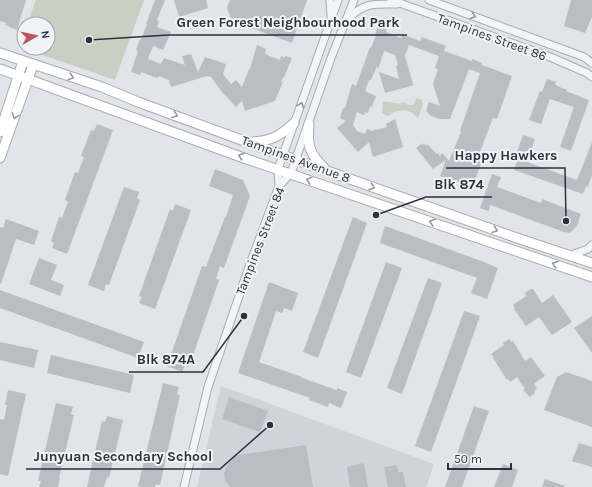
<svg xmlns="http://www.w3.org/2000/svg" width="592" height="487" font-family="Karla,sans-serif">
<rect width="100%" height="100%" fill="#e1e4e8"/>
<path fill="#cfd3da" d="M221,386L434,464L426,487H197Z"/>
<path fill="#c7d1c3" d="M36,0H144L115,80L19,47L24,34V48H48V24H27Z
M416,98L421,100L423,104L418,118C409,108 403,109 391,113V115L387,116L382,113L383,102C393,101 394,106 405,102L408,105H413L415,102Z"/>
<path fill="#b9bdc4" d="M0,0H26L17,30L9,27V26L5,25L6,23L0,21Z
M155,0H165L157,20L159,21L157,27L171,32L163,50L153,46L148,59L161,64L164,58L185,65L182,56L191,54L198,72L205,57L226,64L223,74L231,84L236,80L242,87L249,69H250L257,45L266,49L265,53L267,55L280,60L281,56L285,58V56L292,58L284,77H283L281,82H283L275,101L245,111L242,101L236,107L222,92L211,77L207,76L171,87L169,80L159,76L158,78L154,77L141,72L140,75L131,72L138,51L136,50L140,39L141,40L147,24H146Z
M174,0H206L208,8L179,17Z
M230,0H307L292,43L232,21L227,8Z
M571,0H592V17L585,33L564,26Z
M378,25L387,28L386,32L401,38L402,34L420,41L422,37L446,46L444,51L472,61V59L482,63V65L512,76L497,119L493,118L478,157L483,158L472,188L440,176L446,160L433,169L416,148L421,144L422,145L424,143L426,146L427,144L437,154L438,153L440,156L442,153L449,161L461,132L460,131L480,73L469,69L450,119H440L431,116L426,111L429,102L440,106L433,84L438,69L435,68L439,56L409,45L405,56L413,84L414,85L385,93L379,72L399,79L396,66L398,65L395,55L384,51L378,69L377,66L371,80H369L365,91L376,96L372,107L370,106L368,113L365,112L364,115L357,112L353,125L357,131L365,134L367,129L373,131L374,129L376,130L387,127L386,124L395,119L403,147L373,157L369,142L358,152L337,128L346,121L340,118L343,108H345L352,84L356,86L370,47L371,48L376,35H375Z
M547,79L556,82L555,85H557V86L567,90L566,91L589,100L571,151L560,147L574,107L550,99L541,124L529,120L540,91L542,92Z
M97,124L113,130L67,254L52,248L54,243L51,241L59,217L62,218L68,202L65,200L75,172L78,173L84,157L81,156L91,130L94,131Z
M523,135L535,139L527,162L577,180L592,142V175L588,187L586,186L583,194L514,170L517,161L514,160Z
M215,169L243,180L250,196L224,268L220,266L216,279L219,280L189,367L185,366L182,372L167,366L202,266L206,267L225,217H226L233,195L209,186Z
M492,174L501,177L497,187L541,203L542,199L581,214L577,226L570,233L564,232L490,205L489,211L480,208Z
M124,187L139,192L137,198L140,200L109,285L106,284L104,291L88,285Z
M175,204L191,210L155,309L139,303L142,297L139,296L170,209L173,211Z
M353,217L367,223L318,358L303,352Z
M6,219L39,231L34,245L16,239L1,284H0V227L3,228Z
M385,226L484,262L498,268L487,299L471,293L477,278L380,243Z
M39,258L57,265L51,280L64,285L60,296L29,284Z
M386,262L402,268L361,378L346,372Z
M428,278L442,283L402,394L387,388Z
M269,282L298,293L292,311L284,308L282,313L276,311L259,362L302,377V378L337,390V388L347,392L341,408L329,403L328,407L309,400L310,398L238,373Z
M531,289H533L542,303L553,295L572,322L552,335L539,317L526,326L514,309L515,308L513,305L526,296L525,293Z
M0,290L144,342L138,358L0,308Z
M464,311L480,316L431,452L415,446Z
M592,316V353L574,328Z
M509,339L511,342L513,341L525,361L531,357L545,376L535,383L534,384L537,389L534,391L535,393L530,397L523,390L525,389L517,377L510,382L508,379L507,380L493,358L494,357L491,354L504,345L503,343Z
M0,342L38,350L34,368L0,360Z
M51,355L134,375L130,393L47,373Z
M566,372L592,381V427L544,410L557,377Z
M163,383L179,387L177,394L180,395L160,485L156,484L155,487H142L138,486Z
M8,390L26,394L8,476L0,474V419L4,420L7,405H5Z
M229,397L268,411L260,432L222,419Z
M56,403L73,407L71,414L74,415L59,478H60L58,487H39L41,481H38Z
M474,406L489,411L462,487H445Z
M107,416L123,420L109,478L107,477L104,487H87L102,421L105,422Z
M579,443L592,447V467L572,461Z
M306,445L313,487H230L225,480L224,474L226,468L229,463L233,460V456Z
M364,463L368,487H350L347,467Z
M503,464L518,470L512,487H494Z
M397,465L398,472H403L406,487H388L384,467Z
M545,479L565,486L564,487H542Z"/>
<g fill="none" stroke-linecap="round" stroke-linejoin="round">
<defs>
<path id="street" d="M330,0L331,16
M391,0L548,56L587,73L592,77
M429,0L584,57L592,63
M349,18C364,2 376,4 397,4
M279,186L278,169L338,0
M571,255L588,249L592,245
M184,487L208,387L250,264L279,186L291,173L331,58L354,0"/>
<path id="secondary" d="M0,53L102,87L138,102L296,160L517,238L592,263
M0,69L241,157L592,277
M309,124C307,146 309,153 325,169
M0,132L23,61
M252,142C271,141 280,136 294,123
M0,158L33,65"/>
</defs>
<use href="#street" stroke="#a7abb2" stroke-width="9"/>
<use href="#secondary" stroke="#a7abb2" stroke-width="11"/>
<use href="#street" stroke="#f3f4f7" stroke-width="7"/>
<use href="#secondary" stroke="#fff" stroke-width="9"/>
</g>
<defs><path id="oneway-chevron" d="M-2-3.5L2.5 0L-2 3.5" fill="none" stroke-width="1.6" stroke-linecap="round" stroke-linejoin="round"/></defs>
<g stroke="#8f939a">
<use href="#oneway-chevron" transform="translate(473 16) rotate(20)"/>
<use href="#oneway-chevron" transform="translate(301 105) rotate(-70)"/>
</g>
<g stroke="#95989e">
<use href="#oneway-chevron" transform="translate(71 77) rotate(18)"/>
<use href="#oneway-chevron" transform="translate(175 115) rotate(20)"/>
<use href="#oneway-chevron" transform="translate(15 116) rotate(110)"/>
<use href="#oneway-chevron" transform="translate(241 156) rotate(-161)"/>
<use href="#oneway-chevron" transform="translate(309 180) rotate(-161)"/>
<use href="#oneway-chevron" transform="translate(372 187) rotate(19)"/>
<use href="#oneway-chevron" transform="translate(432 222) rotate(-161)"/>
<use href="#oneway-chevron" transform="translate(495 230) rotate(20)"/>
<use href="#oneway-chevron" transform="translate(555 264) rotate(-161)"/>
</g>
<g text-anchor="middle" dominant-baseline="central" stroke-width="4" stroke-linejoin="round" paint-order="stroke">
<g font-size="13" fill="#2b323e" stroke="#f0f3f6">
<text transform="translate(492 37) rotate(20)">Tampines Street 86</text>
<text transform="translate(296 159) rotate(20)">Tampines Avenue 8</text>
<text transform="translate(260 241) rotate(-69)">Tampines Street 84</text>
</g>
</g>
<path fill="none" stroke="#2b323e" stroke-width="1.5" d="M89 40L168 35H407M566 221L565 168H446M376 215L426 197H492M244 316L203 372H129M270 425L220 469H26"/>
<g fill="#2b323e" stroke="#f0f3f6" stroke-width="1.5">
<circle cx="89" cy="40" r="4"/>
<circle cx="566" cy="221" r="4"/>
<circle cx="376" cy="215" r="4"/>
<circle cx="244" cy="316" r="4"/>
<circle cx="270" cy="425" r="4"/>
</g>
<g font-size="14" text-anchor="middle" font-weight="bold" fill="#2b323e" stroke="#f0f3f6" stroke-width="4" stroke-linejoin="round" paint-order="stroke">
<text x="288" y="27">Green Forest Neighbourhood Park</text>
<text x="506" y="160">Happy Hawkers</text>
<text x="459" y="189">Blk 874</text>
<text x="166" y="364">Blk 874A</text>
<text x="123" y="461">Junyuan Secondary School</text>
</g>
<g transform="translate(36 36) rotate(81)"><circle r="19" fill="#f0f3f6" stroke="#a1a6ac"/>
<path d="M0-3L7 15L0 10L-7 15Z" fill="#c05366"/>
<text y="-6" font-size="11" font-weight="bold" text-anchor="middle" fill="#2b323e">N</text>
</g>
<path d="M448 463v6h63v-6" fill="none" stroke="#2b323e" stroke-width="2"/>
<text x="454" y="463" font-size="12" fill="#2b323e" stroke="#f0f3f6" stroke-width="3" paint-order="stroke">50 m</text>
</svg>
